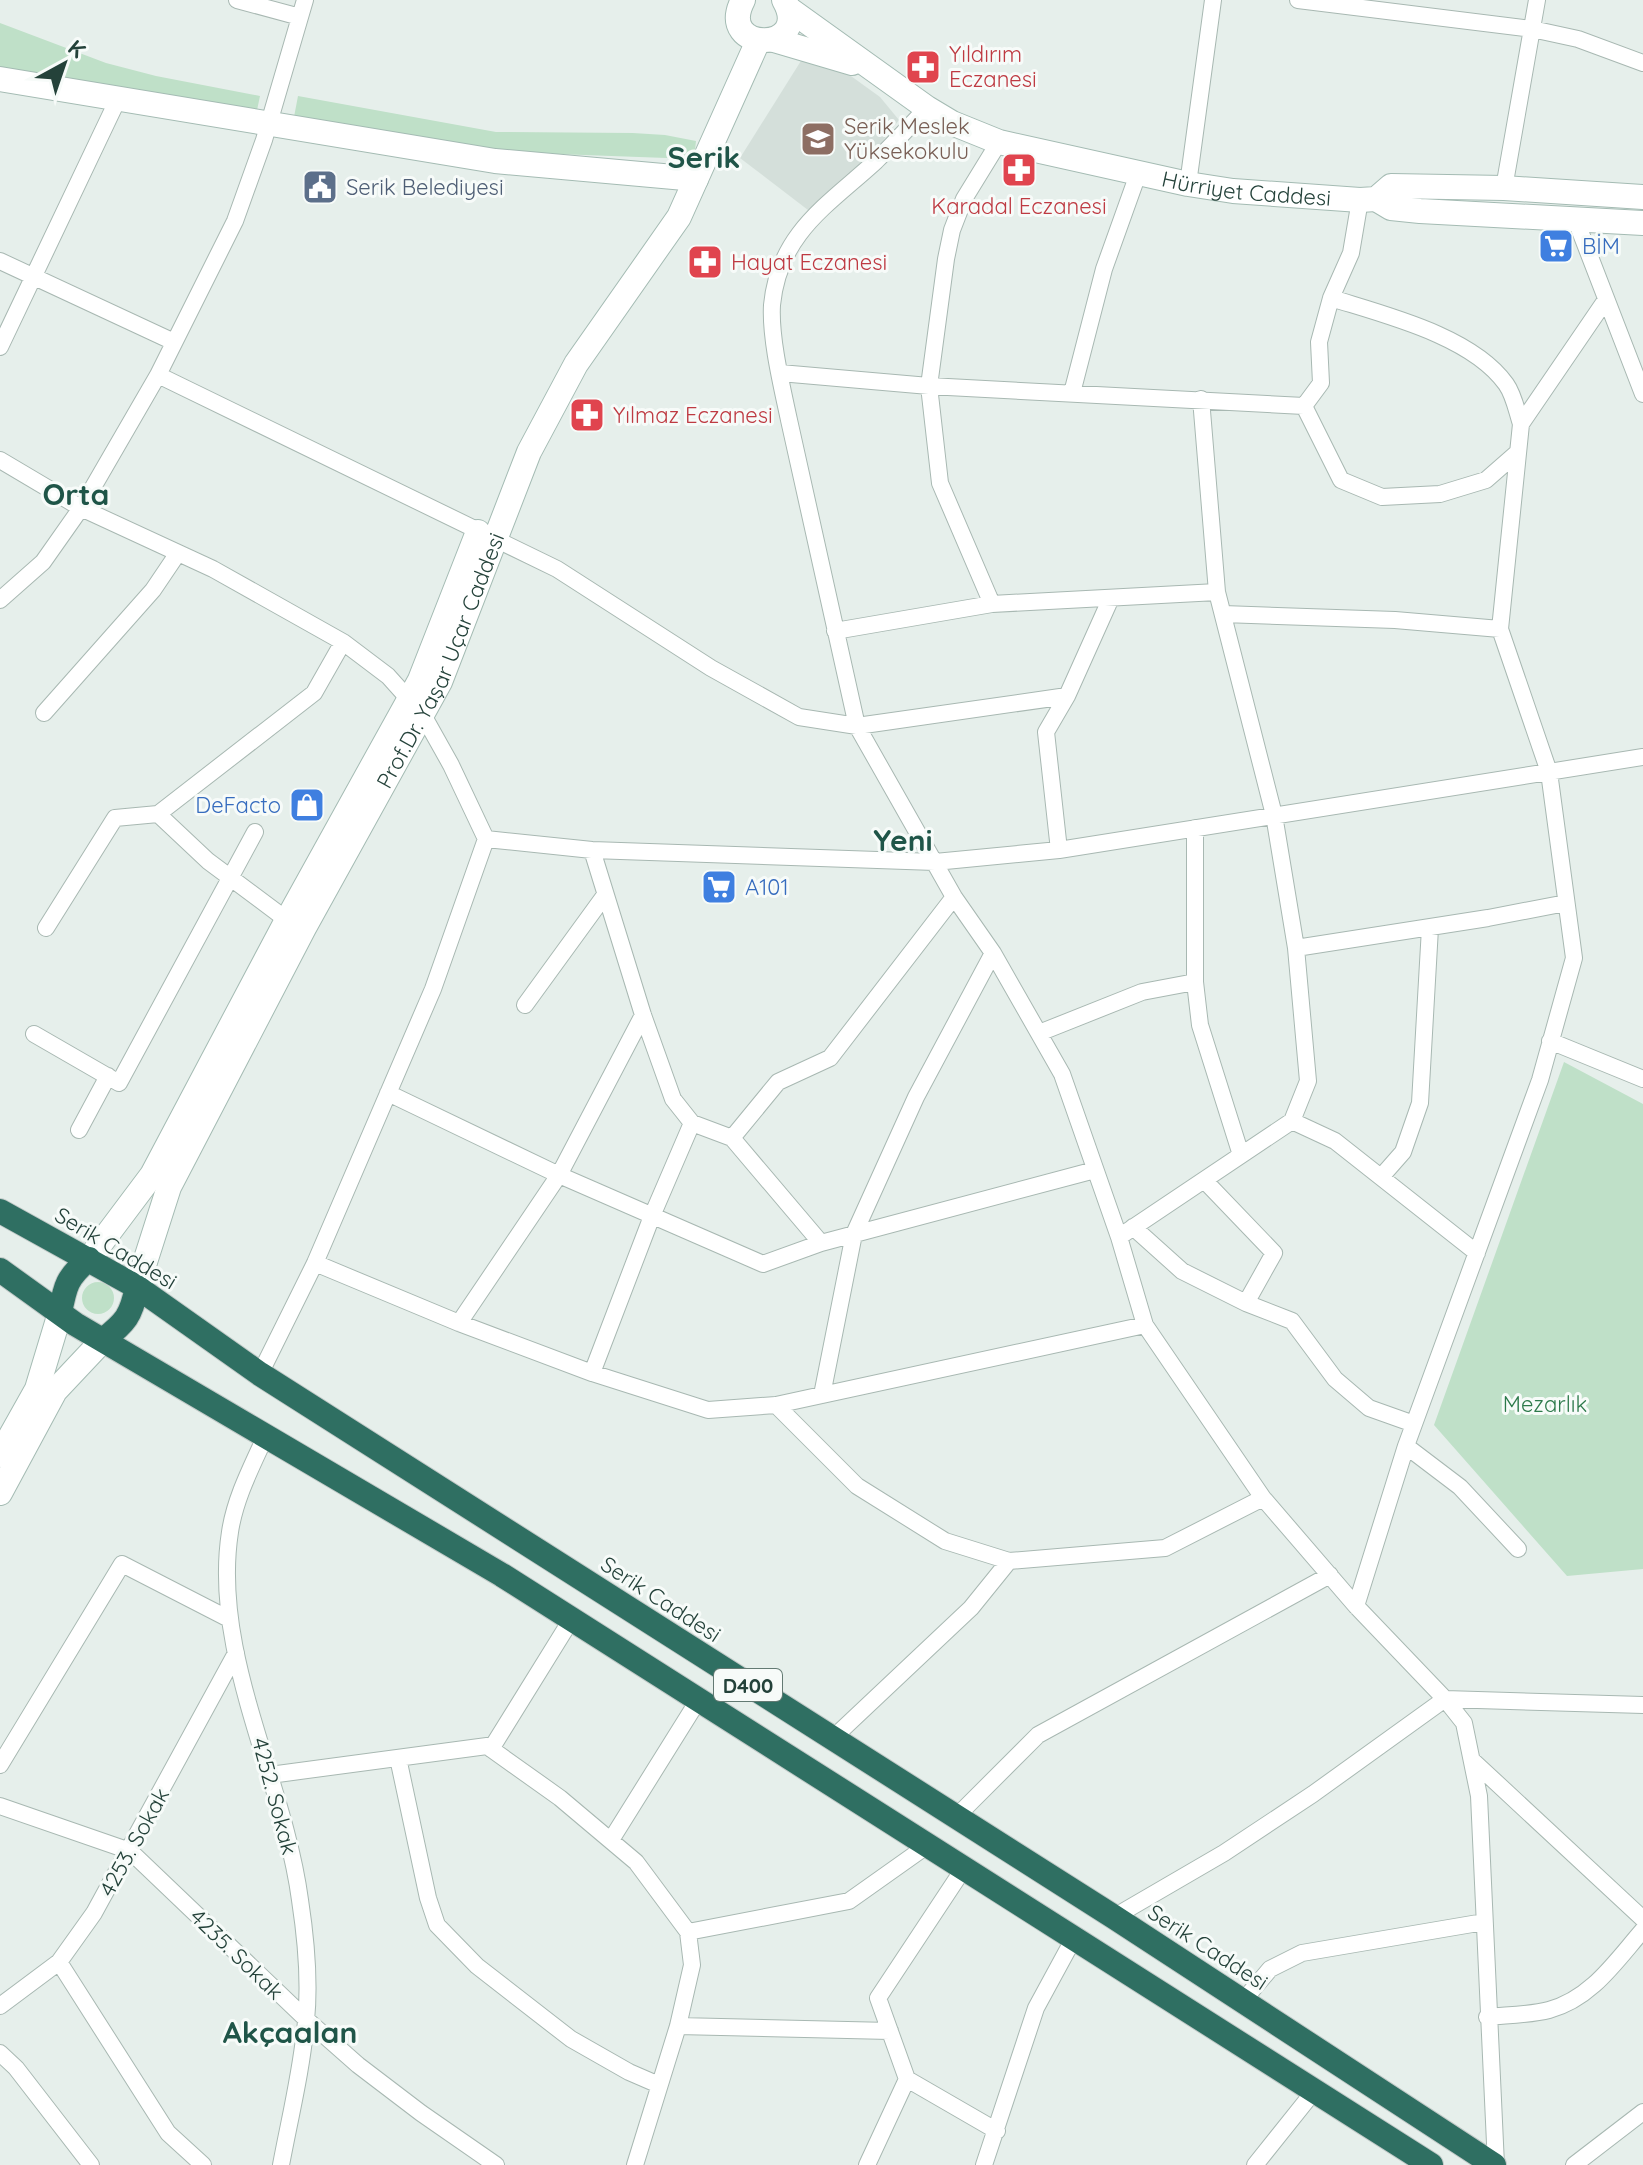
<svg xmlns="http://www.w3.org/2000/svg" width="1643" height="2165" font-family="Quicksand,sans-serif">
<rect width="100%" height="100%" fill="#e6efeb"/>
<path fill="#d4dfda" d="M804,56L826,58L880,97L899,120L850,183L808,210L740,158Z"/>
<path fill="#bfe0c8" d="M0,23L106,63L156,76L260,96L256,115L0,68Z
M298,96L496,132L633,133L665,135L696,141L694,159L499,152L294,117Z
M1564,1062L1643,1104V1569L1567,1576L1434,1425Z
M82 1298a16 16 0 1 1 32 0a16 16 0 1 1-32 0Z"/>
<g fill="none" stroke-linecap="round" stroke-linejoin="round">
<defs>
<path id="street" d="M237,0L300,17
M1298,0L1532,29L1578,39L1643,63
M927,108C910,126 893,144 876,161C828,205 779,233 772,305C770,338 782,387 789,420L857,726L954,897L993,953L1062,1074L1119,1237L1145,1325L1263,1498L1356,1606L1445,1699L1464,1723L1479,1796L1496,2165
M1188,184L1213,0
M1504,188L1537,0
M1575,218L1643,394
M0,261L174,342
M1331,298C1385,315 1472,336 1506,384C1514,395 1517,412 1521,424
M0,347L118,99
M780,373L929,386L1304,406L1321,383L1319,342L1331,298L1351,253L1360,200
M158,375L557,569L711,668L799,717L857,726L1067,696
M1072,393L1104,269L1138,174
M1304,406L1341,480L1382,497L1440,494L1486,480L1518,452
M0,460L81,508L213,569L343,642L388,676L423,715L451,765L486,839L592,850L935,862L1059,850L1643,757
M0,600L43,562L81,508L158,375L235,221L264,140L305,0
M992,604L940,483L929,386L946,259L952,230L964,199L999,142
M1223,614L1395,620L1500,629
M835,631L992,604L1217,592
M44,713L153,590L178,553
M158,814L208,861L287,920
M1195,828V982L1200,1025L1241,1155
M592,850L643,1015L673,1099L692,1123L732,1138L778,1082L830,1058L954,897
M1059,850L1046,732L1067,696L1111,598
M46,928L115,818L158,814L314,693L343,642
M1296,948L1488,918L1566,903
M525,1005L605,895
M1039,1033L1142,992L1195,982
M34,1034L119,1083L255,832
M1550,1041L1643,1079
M388,1093L559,1175L763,1264L821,1243L1095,1170
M1292,1121L1335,1141L1477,1253
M79,1130L108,1076
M732,1138L821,1243
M1381,1177L1403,1152L1420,1103L1430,928
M1204,1180L1274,1253L1246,1303L1292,1321L1335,1379L1369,1408L1414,1424
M1133,1227L1182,1271L1246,1303
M1119,1237L1292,1121L1308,1081L1296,948L1274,815L1217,592L1201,399
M315,1263L459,1323L592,1373L708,1410L776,1405L1145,1325
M459,1323L559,1175L643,1015
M592,1373L652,1216L692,1123
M260,1374L315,1263L433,989L486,839
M822,1395L854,1234L916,1097L993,953
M776,1405L857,1486L945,1541L1009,1561L1165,1548L1263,1498
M266,1435C252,1466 235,1498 230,1532C211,1654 284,1779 300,1900C306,1939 310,1981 306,2021C302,2069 290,2117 281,2165
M1406,1446L1460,1487L1518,1549
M1356,1606L1406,1446L1540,1080L1574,958L1549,772L1500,629L1521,424L1605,301
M832,1739L971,1608L1009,1561
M491,1749L571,1620
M398,1758L428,1898L437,1925L477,1966L571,2039L629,2072L659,2085
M1472,1760L1643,1919
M0,1765L122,1564L229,1619
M270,1775L487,1746L560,1798L636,1862L688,1932L692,1965L678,2026L635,2165
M0,1806L130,1851L307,2020L358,2065L421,2113L496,2165
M956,1817L1038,1735L1330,1575
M611,1840L699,1699
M1114,1917L1224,1853L1313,1794L1445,1699L1643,1705
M688,1932L849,1901L928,1845
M59,1962L168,2133L203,2165
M1243,2001L1270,1969L1302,1953L1484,1922
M0,2006L59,1962L94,1913L236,1653
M1487,2017C1507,2015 1530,2015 1549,2010C1591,1999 1616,1961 1643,1930
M678,2026L890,2031
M0,2053L16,2068L91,2165
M907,2079L997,2131
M867,2165L907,2079L878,1998L964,1868
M984,2165L1036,2008L1074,1938
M1255,2165L1315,2090
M1574,2165L1643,2112"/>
<g id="secondary">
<path d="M743,0C715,54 814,53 784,0"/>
<path id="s1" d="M789,9L927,108L952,123L999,142L1188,184L1233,191L1360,200L1376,199L1391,186L1504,188L1643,197"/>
<path d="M774,40L852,63"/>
<path d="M0,79L495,161L696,179"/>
<path d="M1376,199L1391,208L1420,211L1643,223"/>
<path d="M89,1259L152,1175L287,920L420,680L478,532"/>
<path id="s2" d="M137,1287L169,1187L304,928L440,682L529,452L576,364L679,217L758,41"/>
<path d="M0,1455L37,1389L60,1313"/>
<path d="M0,1493L55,1391L103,1340"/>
</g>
<path id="highway" d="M0,1211L137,1287L260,1374L1114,1917L1494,2165
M0,1270L75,1324L502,1575L1431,2165
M60,1313C65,1286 67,1277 89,1259
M103,1340C126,1322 131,1316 137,1287"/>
</defs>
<use href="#street" stroke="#a8b8b2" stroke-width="18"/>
<use href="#secondary" stroke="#a4bbb3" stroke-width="26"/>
<use href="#highway" stroke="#c2cac8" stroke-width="26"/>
<use href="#street" stroke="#fff" stroke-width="16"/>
<use href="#secondary" stroke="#fff" stroke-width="24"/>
<use href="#highway" stroke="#2f6f62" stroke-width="24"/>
</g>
<defs>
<symbol id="pharmacy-square" viewBox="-11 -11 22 22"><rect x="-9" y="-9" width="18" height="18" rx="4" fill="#e0444e" stroke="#f7fbf9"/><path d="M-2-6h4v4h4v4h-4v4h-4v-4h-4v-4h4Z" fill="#fff"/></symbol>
<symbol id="university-square" viewBox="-11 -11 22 22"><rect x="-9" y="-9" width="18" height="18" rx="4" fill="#8d6e63" stroke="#f7fbf9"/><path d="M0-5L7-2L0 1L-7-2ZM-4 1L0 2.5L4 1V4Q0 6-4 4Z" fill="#fff"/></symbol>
<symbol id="civic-square" viewBox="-11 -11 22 22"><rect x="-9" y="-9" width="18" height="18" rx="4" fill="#5c6f8a" stroke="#f7fbf9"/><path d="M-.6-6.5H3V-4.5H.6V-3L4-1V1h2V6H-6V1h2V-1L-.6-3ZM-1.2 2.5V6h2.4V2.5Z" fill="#fff"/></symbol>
<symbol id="supermarket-square" viewBox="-11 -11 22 22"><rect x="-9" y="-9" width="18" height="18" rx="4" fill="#3f7fe0" stroke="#f7fbf9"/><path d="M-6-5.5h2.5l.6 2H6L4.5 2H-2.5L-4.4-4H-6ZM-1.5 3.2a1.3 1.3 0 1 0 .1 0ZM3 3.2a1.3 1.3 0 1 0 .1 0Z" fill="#fff"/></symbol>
<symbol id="shop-square" viewBox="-11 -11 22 22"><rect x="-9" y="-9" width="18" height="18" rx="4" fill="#3f7fe0" stroke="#f7fbf9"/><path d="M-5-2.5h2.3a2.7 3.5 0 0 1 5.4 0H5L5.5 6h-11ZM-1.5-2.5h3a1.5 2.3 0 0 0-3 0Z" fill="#fff"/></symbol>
</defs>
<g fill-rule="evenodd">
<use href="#pharmacy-square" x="903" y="47" width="40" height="40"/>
<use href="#university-square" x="798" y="119" width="40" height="40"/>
<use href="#pharmacy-square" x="999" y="150" width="40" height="40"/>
<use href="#civic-square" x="300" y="167" width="40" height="40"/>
<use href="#supermarket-square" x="1536" y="226" width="40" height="40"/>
<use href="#pharmacy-square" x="685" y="242" width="40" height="40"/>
<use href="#pharmacy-square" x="567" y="395" width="40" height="40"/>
<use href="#shop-square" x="287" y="785" width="40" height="40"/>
<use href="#supermarket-square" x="699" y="867" width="40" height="40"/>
</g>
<g text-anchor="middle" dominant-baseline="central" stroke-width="6" stroke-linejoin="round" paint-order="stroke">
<rect fill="#f7fbf9" stroke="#637a73" stroke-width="2" x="714" y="1669" width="68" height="32" rx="6"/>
<g font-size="20" font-weight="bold" fill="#24423a">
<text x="748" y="1685">D400</text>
</g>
<g font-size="22" fill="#be3a42" stroke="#f7fbf9" text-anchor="start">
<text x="949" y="54">Yıldırım<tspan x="949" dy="25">Eczanesi</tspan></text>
<text x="1019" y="206" text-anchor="middle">Karadal Eczanesi</text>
<text x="731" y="262">Hayat Eczanesi</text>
<text x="613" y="415">Yılmaz Eczanesi</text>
</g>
<g font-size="22" fill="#785e54" stroke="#f7fbf9" text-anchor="start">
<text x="844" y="126">Serik Meslek<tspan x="844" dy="25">Yüksekokulu</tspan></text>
</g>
<g font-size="22" fill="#4e5e75" stroke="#f7fbf9" text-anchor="start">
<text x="346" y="187">Serik Belediyesi</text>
</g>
<g font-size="22" fill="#24423a" stroke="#f7fbf9">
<text stroke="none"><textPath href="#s1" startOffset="502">Hürriyet Caddesi</textPath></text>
<text stroke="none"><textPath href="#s2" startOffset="698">Prof.Dr. Yaşar Uçar Caddesi</textPath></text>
<text transform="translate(116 1248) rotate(31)">Serik Caddesi</text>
<text transform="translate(661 1599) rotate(33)">Serik Caddesi</text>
<text transform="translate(275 1796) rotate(75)">4252. Sokak</text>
<text transform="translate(134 1842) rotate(-61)">4253. Sokak</text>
<text transform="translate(1208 1947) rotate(33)">Serik Caddesi</text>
<text transform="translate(237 1954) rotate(44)">4235. Sokak</text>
</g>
<g font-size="22" fill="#366cbe" stroke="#f7fbf9" text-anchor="start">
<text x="1582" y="246">BİM</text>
<text x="281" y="805" text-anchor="end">DeFacto</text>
<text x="745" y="887">A101</text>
</g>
<g font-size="22" fill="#2d7a4b" stroke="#f7fbf9">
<text x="1545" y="1404">Mezarlık</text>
</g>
<g font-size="30" font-weight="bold" fill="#1f5548" stroke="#f7fbf9">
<text x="704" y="157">Serik</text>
<text x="76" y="494">Orta</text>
<text x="903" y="840">Yeni</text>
<text x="290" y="2032">Akçaalan</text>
</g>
</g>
<g transform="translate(64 64) rotate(40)" stroke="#f7fbf9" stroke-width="6" paint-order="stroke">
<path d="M0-6L14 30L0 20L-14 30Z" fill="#24423a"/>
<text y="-12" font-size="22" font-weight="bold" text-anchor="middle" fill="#24423a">K</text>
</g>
</svg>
